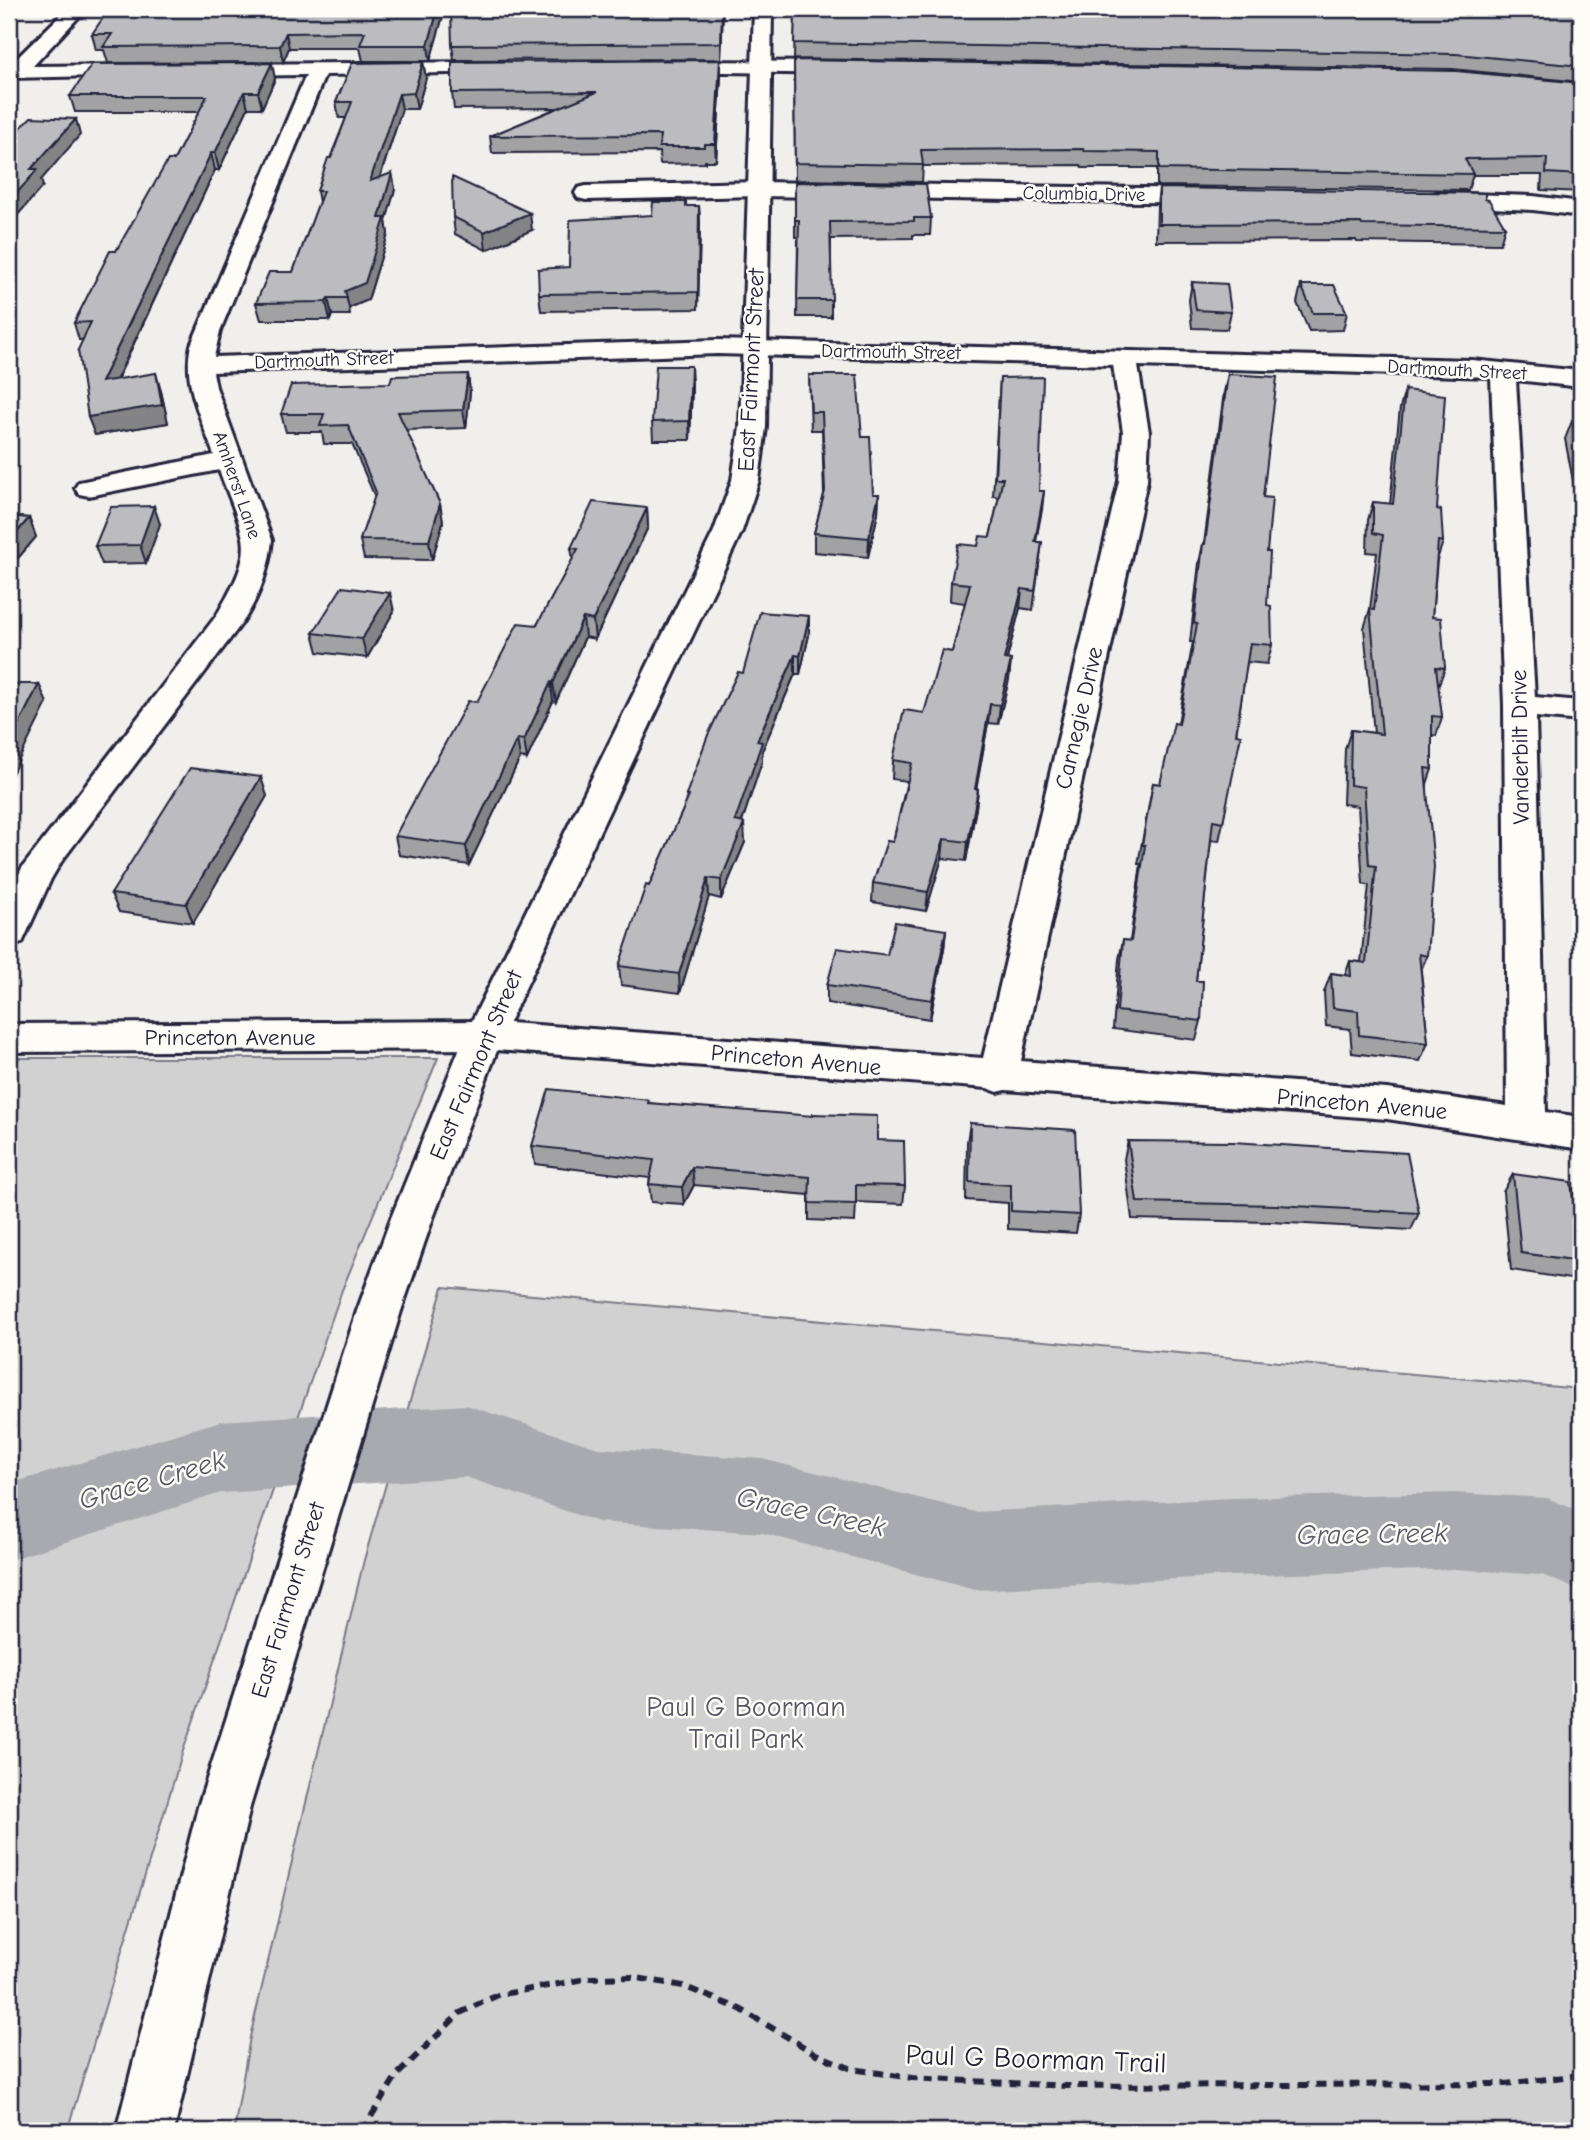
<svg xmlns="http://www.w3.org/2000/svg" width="1590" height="2140" font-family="'Comic Neue',sans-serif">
<rect width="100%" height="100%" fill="#f0efec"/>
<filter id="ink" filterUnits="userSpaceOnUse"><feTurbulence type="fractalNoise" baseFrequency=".0143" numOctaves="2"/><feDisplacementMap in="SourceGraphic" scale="14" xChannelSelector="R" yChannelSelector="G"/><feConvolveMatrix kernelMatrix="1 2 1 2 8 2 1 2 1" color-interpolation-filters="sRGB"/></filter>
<g filter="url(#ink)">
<path fill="#d2d1d1" stroke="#7a7a86" stroke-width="2" d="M9,1058H438L342,1290L182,1754L67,2131H9Z
M443,1287L1581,1389V2131H234L250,2037L364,1560Z"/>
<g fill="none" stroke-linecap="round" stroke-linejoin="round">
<path fill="#a9a9b0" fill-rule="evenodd" d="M466,1405L598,1448L762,1459L975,1512L1230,1498L1455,1493L1547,1498L1581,1512V1591L1542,1575L1455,1569L1230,1576L975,1590L762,1533L598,1522L466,1477L221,1493L9,1560V1484L221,1421Z"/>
<defs>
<path id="street" d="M67,9H86L33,66L138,65L148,71L145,75L9,78V66Z
M667,61L845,62L855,68L845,74L660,71L657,67L660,63Z
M505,62L515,68L512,72L325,75L220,331L214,357L717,340L1472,360L1581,371V387L1516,380L1535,697L1581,701V721L1536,717L1546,1112L1581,1117V1149L1387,1119L1005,1090L998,1092L987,1088L484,1049L9,1052V1024L484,1021L983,1058L1119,481L1123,432L1113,365L717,354L213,372L216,387L272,540C269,570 259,598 242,623L61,862L51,879L22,943L9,947V894L22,868L217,615C229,593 248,564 243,538C238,515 227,492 219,470L89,496L79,494L75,488L79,482L214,455C202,420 182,383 191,345L306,75L223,76L213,70L223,64ZM1138,366L1491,377L1504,705L1507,1106L1387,1089L1021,1061L1147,481L1149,432Z
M758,182L1209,189L1217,191L1220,196L1217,201L1209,203L758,196L586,200L578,198L575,193L578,188L586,186Z
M1437,193L1533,196L1581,202V216L1533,210L1429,205L1426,200L1429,195Z"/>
<path id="secondary" d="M754,9H772L766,427L759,480L742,531L503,1035L433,1218L401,1311L250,1807L174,2131H116L198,1807L357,1311L391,1218L465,1035L714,531L732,480L740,427Z"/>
</defs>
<use href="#street" stroke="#22223b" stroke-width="6"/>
<use href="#secondary" stroke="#22223b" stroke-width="6"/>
<path stroke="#22223b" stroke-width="6" stroke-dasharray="10 7" stroke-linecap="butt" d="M362,2131L397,2075L460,2013L498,1995L591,1978L632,1977L683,1986L740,2009L816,2054L852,2069L912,2078L1067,2086L1505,2084L1581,2075"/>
<use href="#street" fill="#fdfcf7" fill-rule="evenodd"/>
<use href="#secondary" fill="#fdfcf7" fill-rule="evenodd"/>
</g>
<path fill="#a2a2a5" stroke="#22223b" stroke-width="2" d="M445,9L430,61H363L360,48H289L283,62L108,63L104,50H96L92,34Z
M723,9L721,59L454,60L452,45Z
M1581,9V82L1452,69L794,59L795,16Z
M720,60L721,76L716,161H705V163L660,164L659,152L492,153L490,136L557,108L454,109L452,93Z
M794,60L1581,83V192L1541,190L1542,175H1473L1468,190L1157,186V168H1082L1081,165L923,166L922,182L795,180Z
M423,62L426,78L417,109H402L380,178L392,173L395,189L386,221L388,234L368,300L349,308L350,315H332L330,320H261L256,303L293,272L319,202L317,191L346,118H339L336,102Z
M275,79L262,108H248L219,170H215L117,380L161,391L168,423L95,435L88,417L82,340H79L74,323L116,251L174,160L199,112H75L70,96Z
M795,182L931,218L930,235H913V238L831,239V317H797L798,237H795Z
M1159,188L1485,199L1505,227L1500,244L1357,242L1356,240L1156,241L1157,205Z
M686,206H699L700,223L698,309L541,311L539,294L569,267L652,215Z
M453,217L532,230L486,250L455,234Z
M1192,282L1231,312L1227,329L1192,328L1189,300Z
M1301,285L1347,313L1343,330L1309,331L1297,303Z
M468,374L470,392L466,428L406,430L440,504L443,522L432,560L364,559L360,540L375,497L352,444H324L322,432H286L281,414Z
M1228,374L1263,497L1267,552V605L1272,645L1267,664L1247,662L1223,822L1219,841L1211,840L1196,981L1201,1021L1196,1040L1113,1029L1119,959L1123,940L1130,941L1141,864H1138L1153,783L1160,784L1178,723L1193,642H1190L1199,563L1203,544H1204L1224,392Z
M809,375L862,437L873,494H879L878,513L868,557L814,552V533L824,494L822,430H811Z
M1000,378L1039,491H1044L1036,542H1042L1033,610L1020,608L1007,659L1011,660L1009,679L998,724L988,723L976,789H978L976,808L966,861L942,858L926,911L872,902L873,883L893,842L907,781L892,779L893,760L924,713L952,652L965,603L950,601L951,582L990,537L999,497L993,496Z
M692,384L690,440H653L652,422Z
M1405,390L1437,509L1443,542L1437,560L1432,617L1445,668L1438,687L1442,717L1436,736L1432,735V769L1427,784V956L1421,970L1428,1043L1420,1061L1352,1053L1350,1029L1326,1026L1324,992L1331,973L1345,975L1350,961L1361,962L1369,885L1363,884L1358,806L1343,804L1345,749L1351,730L1374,733L1364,628L1370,609L1377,553L1367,552L1368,520L1373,502L1390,504L1400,408Z
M1572,421L1581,422V487L1574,486L1565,439Z
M647,508L648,527L595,639L585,637L556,702L553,701L527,759L520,758L469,865L399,855L395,836L537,625L573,559L571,548Z
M9,516L29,518L36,537L13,564H9Z
M160,524L146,563L102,564L95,546Z
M394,611L367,658L318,652L313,633Z
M809,635L800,674H795L762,751V761L742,822L745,842L721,899L709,896L680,993L621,985L619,966L649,886L687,802L686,795L743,673Z
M267,796L193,923L119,912L111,894Z
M946,930L944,949L930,1019L827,1003V985L887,955Z
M649,1103L877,1140L905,1186L903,1204L856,1202L855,1222L809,1220V1195L694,1185L684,1204L651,1202L649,1184L650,1178L535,1164L532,1146Z
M970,1123L1079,1215L1076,1233L1008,1229V1203L966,1200L967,1142Z
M1128,1141L1419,1213L1411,1230L1271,1222L1132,1219L1124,1159Z
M1513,1174L1581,1261L1570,1279L1511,1270L1503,1192Z"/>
<path fill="#848486" stroke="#22223b" stroke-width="2" d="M9,9H18L9,18Z
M438,9H445L430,61L428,45Z
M722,9H723L721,59V43Z
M286,33L289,48L283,62L280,46Z
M720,60L721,76L716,161L715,144Z
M423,62L426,78L417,109L414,93Z
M272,63L275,79L262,108L258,92Z
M244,92L248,108L219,170L215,153Z
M399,94L402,109L373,198L370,181Z
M76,119L80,135L41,180L43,186L9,225V202L31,169Z
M211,153L215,170L107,400L101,382Z
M392,173L395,189L386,221L388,234L368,300L349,308L345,291L379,218Z
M699,206L700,223L698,309V292Z
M530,213L532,230L486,250L484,232Z
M328,298L332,315L330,320L326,302Z
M691,366L692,384L690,440L689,421Z
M156,373L161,391L168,423L95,435L88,417Z
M468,374L470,392L466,428L463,410Z
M1044,491L1042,510L1032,560L1035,542Z
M879,494L878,513L868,557L869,538Z
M440,504L443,522L432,560L429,541Z
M154,506L160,524L146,563L140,545Z
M647,508L648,527L595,639L593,620Z
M29,518L36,537L13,564L9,552V542Z
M1022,589L1020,608L1002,678L1004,659Z
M390,593L394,611L367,658L362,639Z
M809,616V635L800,674V656Z
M583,618L585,637L556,702L553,683Z
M795,655V674L762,751V761L736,840L735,821L757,741Z
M1011,660L1009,679L998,724L1000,705Z
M551,682L553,701L527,759L524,740Z
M39,684L47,703L9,780V744Z
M990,704L988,723L973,808L975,789Z
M517,739L520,758L469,865L466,846Z
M261,777L267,796L193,923L186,904Z
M978,789L976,808L966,861L968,842Z
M744,823L745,842L721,899V880Z
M944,839L942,858L926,911L928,892Z
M708,878L709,896L680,993L679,974Z
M946,930L944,949L930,1019L932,1000Z
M692,1167L694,1185L684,1204L682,1187Z"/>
<path fill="#bcbcc0" stroke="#22223b" stroke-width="2" d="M109,9H438L428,45H360L365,32L286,33L280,46L103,47L112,34H92Z
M451,9H722L721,43L452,45Z
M798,9H1581V66L1456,54L794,43L795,16H799Z
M720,60L715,144H704V147H659L660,135L490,136L597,92L452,93V62Z
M794,60L1456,71L1581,83V175L1546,173L1547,158L1465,159L1473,174L1159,169V152L1084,151L1083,149L921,150L923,165L795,163Z
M423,62L414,93L399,94L370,181L392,173L379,218H385L365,283L345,291L347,298H328L326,302L256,303L269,272H293L323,191H317L328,158H331L352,102H336L352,63Z
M272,63L258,92H244L215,153H211L101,382L156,373L162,405L88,417L78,350L91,322L74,323L110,251H116L168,160H174L207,96H70L92,64Z
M31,117L76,119L31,169H38L9,202V140Z
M452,177L530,213L484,232L453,217Z
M795,182L926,184L931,218H914V221L830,222L832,300H797L799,220H795Z
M1159,188L1485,193V199L1489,200L1505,227L1362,225L1361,223L1159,224Z
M653,202H686V206H699L698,292L539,294L538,269L569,267L570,220L652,215Z
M1192,282L1227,284L1231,312L1196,310Z
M1301,285H1334L1347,313H1313Z
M656,366H691L689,421L652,422Z
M468,374L463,410L398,412L440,504L429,541L360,540L376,492L348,425L320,426L324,414H281L291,385L390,383L392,376Z
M1228,374L1277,377L1263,497L1272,498L1267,552H1270L1267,605L1271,606L1272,645L1250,643L1236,734L1241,735L1223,822L1213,820L1196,981H1203L1201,1021L1117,1011L1123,940L1131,941L1145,845H1142L1153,783L1160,784L1174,723L1179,724L1197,624L1194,623L1203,544H1205Z
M809,375H857L862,437H870L873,494H879L869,538L814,533L825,491L822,412H811Z
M1043,377L1039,491H1044L1035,542H1042L1035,591L1022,589L1004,659L1011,660L1000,705L990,704L975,789H978L968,842L944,839L928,892L873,883L887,841L893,842L912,763L893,760L904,710L924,713L942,650L952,652L970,584L951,582L958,544L978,546L980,536L990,537L1003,478H995L1000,378Z
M1405,390L1445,395L1437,509L1441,510L1443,542L1438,541L1432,617L1441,618L1445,668L1436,667L1442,717L1432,716V769L1425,768L1434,867L1427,956L1419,954L1428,1043L1359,1035L1358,1011L1333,1008L1331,973L1351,976L1350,961L1366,963L1376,866L1369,865L1364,787L1350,785L1351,730L1382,734L1370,609L1374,610L1383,535L1373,533V502L1393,504Z
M1572,421L1581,422V466Z
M593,502L647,508L593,620L583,618L553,683L551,682L524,740L517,739L466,846L395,836L468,701L477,702L518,623L537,625L578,549L571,548Z
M154,506L140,545L95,546L111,507Z
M9,516L29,518L9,542Z
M342,587L390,593L362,639L313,633Z
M760,612L809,616L800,656L795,655L757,741L762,742L735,821L744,823L721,880L708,878L679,974L619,966L646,885L649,886L689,796L686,795L708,735L738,672L743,673Z
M9,684H39L9,744Z
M190,768L261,777L186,904L111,894Z
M895,922L946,930L932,1000L827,985L837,948L887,955Z
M549,1089L649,1100L648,1103L813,1116V1114L877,1116V1140L904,1141L905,1186L856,1185V1204L809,1203L810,1177L692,1167L682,1187L649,1184L654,1160L532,1146Z
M970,1123L1075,1130L1079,1215L1011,1211V1185L969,1182Z
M1128,1141L1233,1142L1407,1153L1419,1213L1277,1205L1137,1202Z
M1513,1174L1571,1182L1581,1261L1521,1253Z"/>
</g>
<g text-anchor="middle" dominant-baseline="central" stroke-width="5" stroke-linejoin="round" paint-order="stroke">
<g font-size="19" fill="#22223b" stroke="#fdfcf7">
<text transform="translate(1084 194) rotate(1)">Columbia Drive</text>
<text transform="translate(891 352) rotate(1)">Dartmouth Street</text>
<text transform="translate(324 360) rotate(-2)">Dartmouth Street</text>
<text transform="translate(1457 370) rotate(3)">Dartmouth Street</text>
<text transform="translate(237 485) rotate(71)">Amherst Lane</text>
</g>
<g font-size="23" fill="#22223b" stroke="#fdfcf7">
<text transform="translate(751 370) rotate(-87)">East Fairmont Street</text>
<text transform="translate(1079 718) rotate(-77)">Carnegie Drive</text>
<text transform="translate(1520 747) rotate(-91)">Vanderbilt Drive</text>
<text x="230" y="1037">Princeton Avenue</text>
<text transform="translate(796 1060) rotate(5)">Princeton Avenue</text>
<text transform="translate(476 1065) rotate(-67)">East Fairmont Street</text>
<text transform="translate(1362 1104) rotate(5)">Princeton Avenue</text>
<text transform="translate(288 1600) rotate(-73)">East Fairmont Street</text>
</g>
<g font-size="28" font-style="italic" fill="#58586a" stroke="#fdfcf7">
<text transform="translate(152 1480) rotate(-16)">Grace Creek</text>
<text transform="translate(811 1512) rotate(12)">Grace Creek</text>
<text transform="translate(1372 1534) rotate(-1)">Grace Creek</text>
</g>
<g font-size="28" fill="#575768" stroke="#fdfcf7">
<text x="746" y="1707">Paul G Boorman<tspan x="746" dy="32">Trail Park</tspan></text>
</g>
<g font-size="28" fill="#22223b" stroke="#fdfcf7">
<text transform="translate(1036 2059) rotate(2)">Paul G Boorman Trail</text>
</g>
</g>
<rect width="1590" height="2140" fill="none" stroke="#fdfcf7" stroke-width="35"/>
<rect x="18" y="18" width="1555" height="2105" fill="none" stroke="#22223b" stroke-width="2.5" filter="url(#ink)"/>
</svg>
